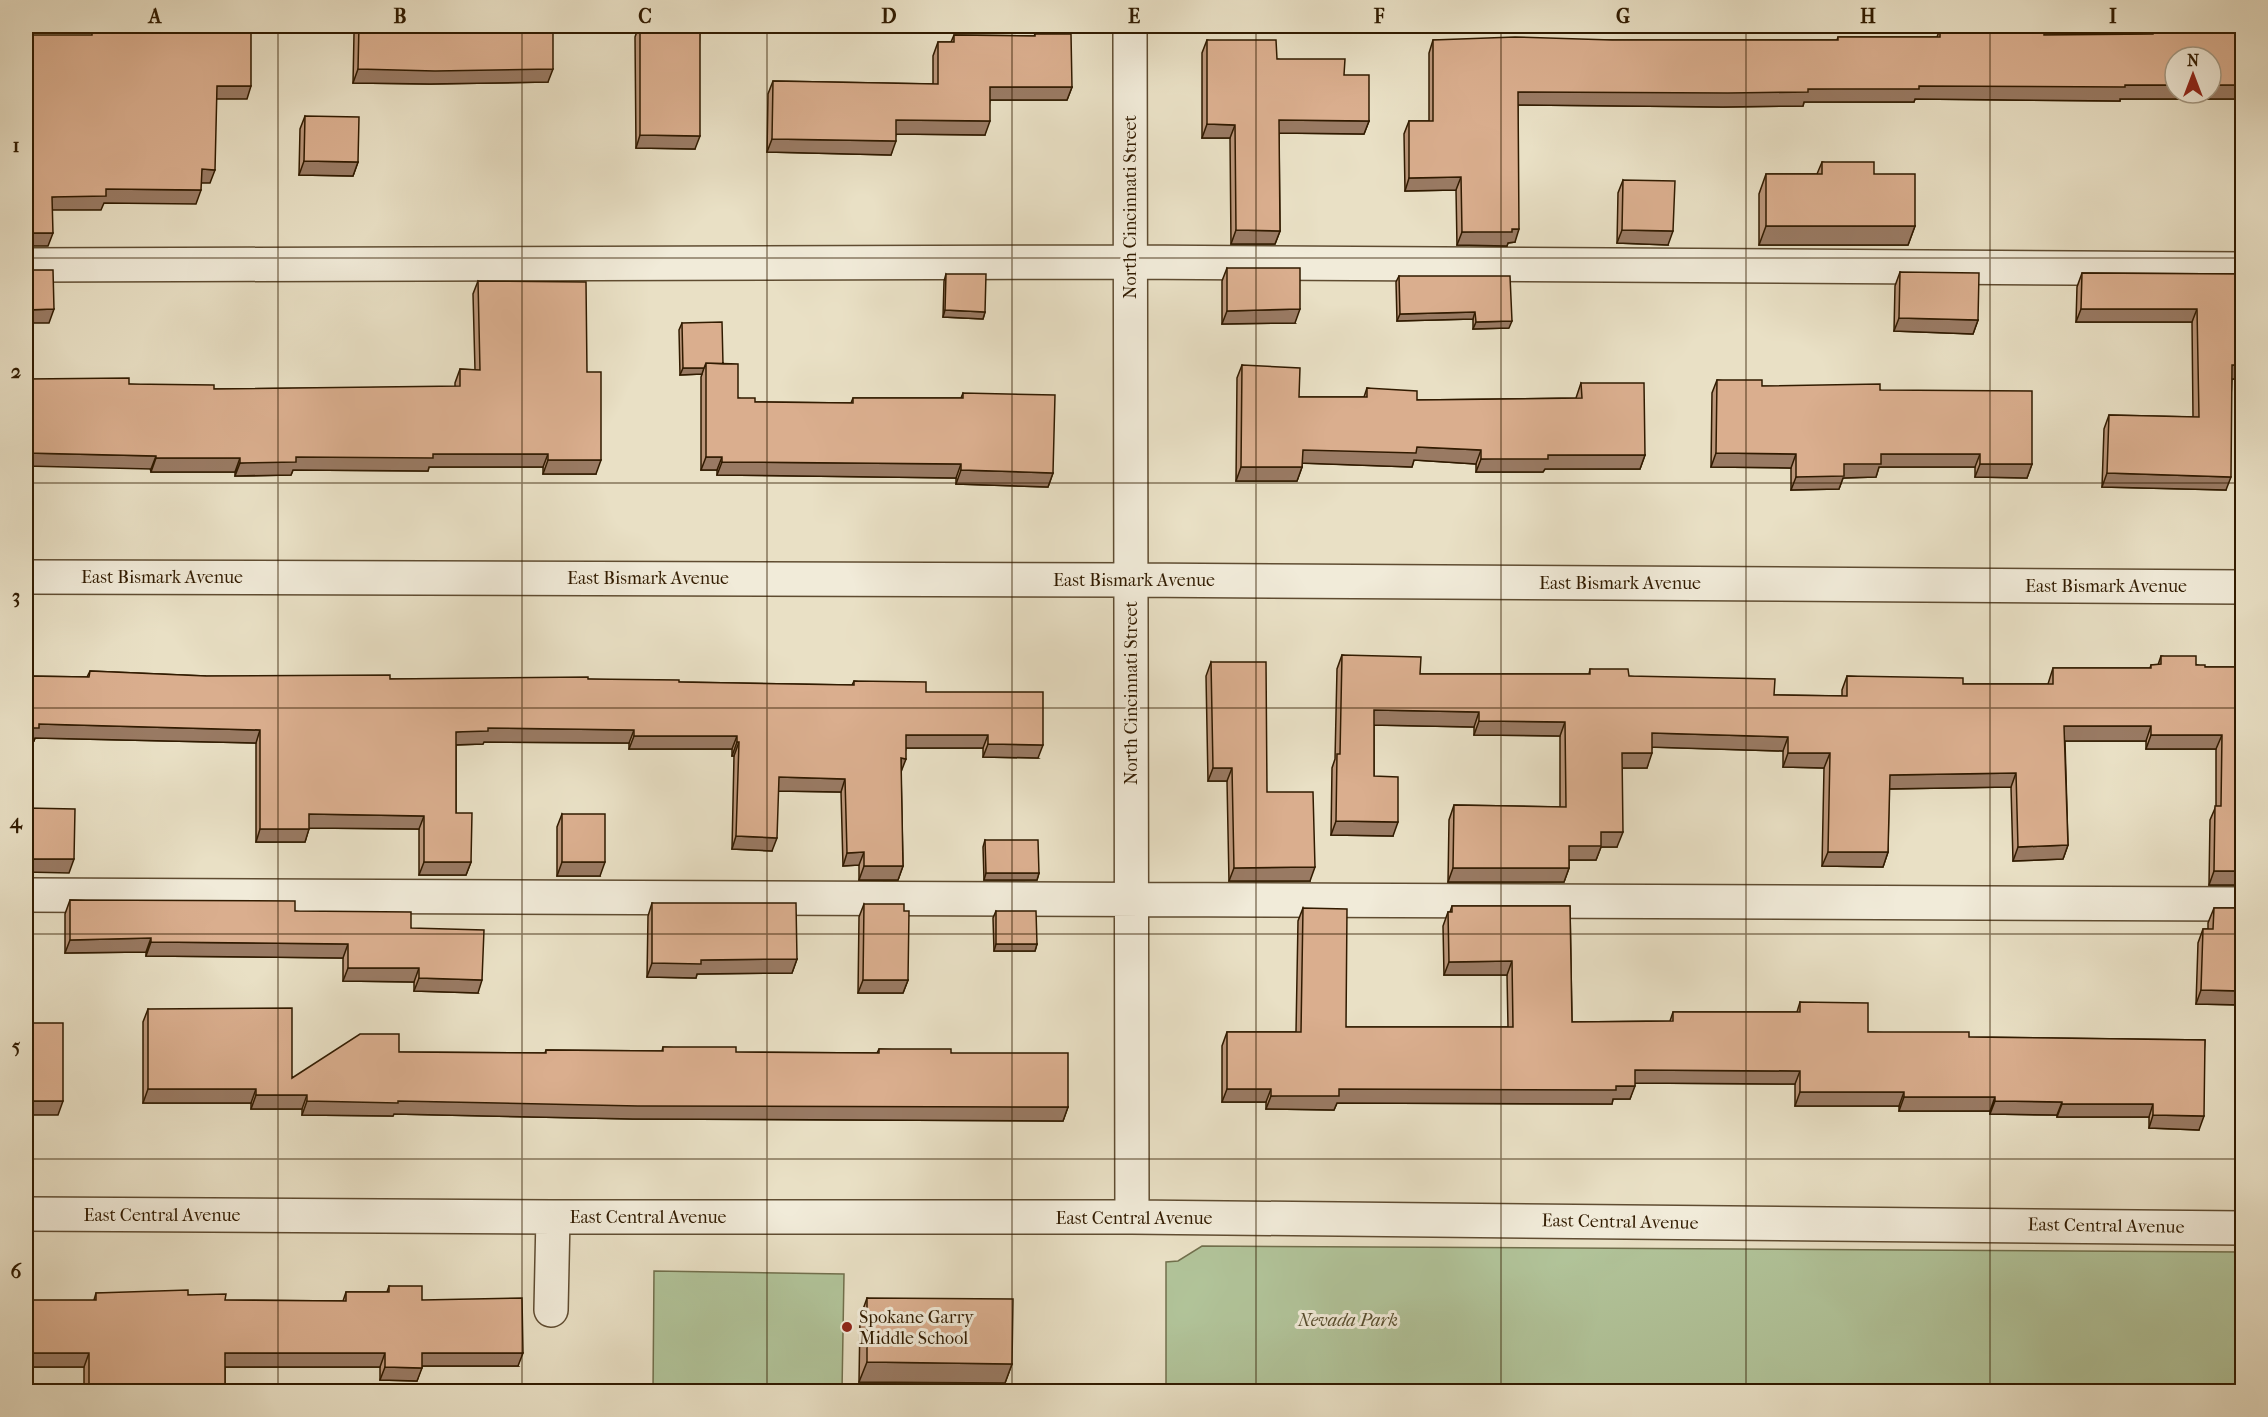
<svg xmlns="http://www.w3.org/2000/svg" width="2268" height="1417" font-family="'IM FELL French Canon',serif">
<rect width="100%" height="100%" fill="#e9e0c5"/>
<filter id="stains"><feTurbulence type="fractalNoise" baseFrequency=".00333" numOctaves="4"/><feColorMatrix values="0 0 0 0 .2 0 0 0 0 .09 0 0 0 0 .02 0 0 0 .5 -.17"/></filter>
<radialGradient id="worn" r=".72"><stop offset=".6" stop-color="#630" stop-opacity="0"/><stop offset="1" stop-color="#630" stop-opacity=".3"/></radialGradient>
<path fill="#b1c399" stroke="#716f4c" stroke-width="1.5" d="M1202,1246L2242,1252V1391H1166V1262L1178,1261Z
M654,1271L844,1274L842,1391H653Z"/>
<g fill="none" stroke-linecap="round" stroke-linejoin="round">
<defs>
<path id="minor" d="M1130,26L1132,1217
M26,265L1129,262L2242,269
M26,577L1131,580L2242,587
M26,895L2242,904
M26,1214L553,1217H1132L2242,1228
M551,1310L553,1217"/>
</defs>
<use href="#minor" stroke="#5f4c31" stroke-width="36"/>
<use href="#minor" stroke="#f1ebd9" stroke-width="33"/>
</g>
<path fill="#bb967a" stroke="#311b00" stroke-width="1.5" d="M357,26H553L548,82L430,84L353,83L354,34Z
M639,26H700L695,149L636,148L635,37Z
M1940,29L2044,35L2152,34L2153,31L2242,99H2120V101L1915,99L1914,102H1804L1803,106L1723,107L1518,105L1515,242L1508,243L1507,246L1457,245L1456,190L1405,191L1404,134L1409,121H1429V53L1433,40H1837L1838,37H1937Z
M1035,34L1072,87L1067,100H990L985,135L896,134L891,155L767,152L768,94L773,81L933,84V56L938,42H951L954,35L1034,36Z
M1207,40L1277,59L1344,75L1369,121L1364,134L1279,133L1280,231L1275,244H1231L1230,138H1202V53Z
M305,116L358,162L353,176L299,175L300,129Z
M1822,162L1874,174L1915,226L1908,245H1759V194L1766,174H1817Z
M1623,180L1668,245L1617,243L1618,193Z
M1227,268L1295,323L1222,324V281Z
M1900,272L1978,320L1973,334L1894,331L1895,286Z
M2082,273L2242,274V379H2232L2226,490L2102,487L2104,429L2109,415L2193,417L2192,322H2076L2077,287Z
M946,274L985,312L983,319L943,317L944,281Z
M1399,276L1509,328L1473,329V319L1397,321L1396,282Z
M478,281L587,372L596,474H543V467H429L428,471L293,470L291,475L235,476V472H151L129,384L214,389L455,387V383L460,369L475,370L473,294Z
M682,323L723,364L738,398L755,402L851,403L853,398H961L963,393L1053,473L1048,487L956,484V478L717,475V470H701V377L702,374L680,375L679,330Z
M1242,365L1299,397H1364L1367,388L1417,400L1576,398L1581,383L1645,455L1640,469H1545L1543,472H1476V464L1414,460L1412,467L1302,463V467L1297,481H1236L1237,378Z
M1717,380L1762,386L1880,390L2032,464L2027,478L1975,477V467H1879L1876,477L1843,478L1839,489L1791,490V468L1711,467L1712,393Z
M1342,655L1420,674H1589L1590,669L1629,676L1774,695L1842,696V690L1847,676L1963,684H2048L2053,668H2150L2151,665H2158L2161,656L2205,667H2242V885H2209L2210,820L2216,806V749H2146V741H2065L2068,845L2063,859L2013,861L2011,787L1889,789L1888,852L1883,867L1822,866L1824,768L1783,767V751L1652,747L1647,768H1622L1617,847H1601L1596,860H1569V868L1564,882H1448L1449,820L1454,805L1560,807V736L1474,735V727L1374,725V776L1393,836L1331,835L1332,768L1335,759L1337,669Z
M1211,662L1267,792L1310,881H1229L1227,781H1208L1206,676Z
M90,671L206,676L390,679H588L679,682L852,685L854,681L926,692L1038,758L983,757V748H906L901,772L903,866L898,880H859V865L843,866L841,792L778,791L772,851L732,849L734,756H732V749H629V743L484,742L483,744L456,745V813L471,862L466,875H419V829L309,828L305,842H256V743L35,738L34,741H26V676L87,677Z
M562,814L600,876H557V827Z
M985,840L1039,873L1037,880H984L983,847Z
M70,900L295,911L411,928L478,993L414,991V982L343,981V958L146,956V952L65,953V914Z
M652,903L797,959L792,973L697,974L696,978L647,977L648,916Z
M864,904L908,980L903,993H858L859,917Z
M1452,906H1570L1572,1022L1670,1021L1673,1012H1797L1800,1002L1868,1032L1969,1037L2205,1040L2199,1130L2149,1128V1117H2057V1115L1990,1114V1111H1899V1106H1795V1084L1635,1083L1630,1099H1613L1612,1104L1337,1103L1334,1110L1266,1109V1102H1222V1046L1227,1032H1296L1298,921L1303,908L1346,1027H1508L1507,975H1444L1443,926L1448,912H1450Z
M2214,908H2242V1005L2196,1004L2198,943L2203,929H2208V923Z
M996,911L1037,944L1035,951H994L993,918Z
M148,1009L292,1078L399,1052L545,1053L546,1050L662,1051L663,1047L736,1052L877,1053L879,1049L951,1053L1068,1107L1063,1121L633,1119L394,1114L393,1116L302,1115V1109H251V1103H143V1022Z
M389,1286L422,1300L518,1366H422L417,1381L380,1380V1367H225V1392H84V1367H26L94,1300L96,1293L188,1295L225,1300L343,1301L346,1292H387Z
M867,1298L1012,1364L1005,1383L859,1382L860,1318Z"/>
<path fill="#997a63" stroke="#311b00" stroke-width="1.5" d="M358,69H553L548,82L430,84L353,83Z
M2175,85V93H2211V85H2242V99H2120V101L1915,99L1914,102H1804L1803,106L1723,107L1513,105L1518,92L1808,89L1919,86Z
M217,86H251L247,99H212Z
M990,87H1072L1067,100H985Z
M896,120L990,121L985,135L891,134Z
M1279,120L1369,121L1364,134L1274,133Z
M1207,124L1235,125L1230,138H1202Z
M640,135L700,136L695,149L636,148Z
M772,139L896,141L891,155L767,152Z
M304,161L358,162L353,176L299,175Z
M202,169L215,170L210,183H197Z
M1461,177L1456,190L1405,191L1409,178Z
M106,189L201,190L196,204L104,203L101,210H47L52,197Z
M1766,226H1915L1908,245H1759Z
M1519,229L1515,242L1508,243L1507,246L1457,245L1462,232Z
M1236,230L1280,231L1275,244H1231Z
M1622,230L1673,231L1668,245L1617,243Z
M30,233H53L48,246H26V234Z
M54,309L49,323H26V310Z
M1300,309L1295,323L1222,324L1227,311Z
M2081,309H2197L2192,322H2076Z
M945,310L985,312L983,319L943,317Z
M1475,312L1473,319L1397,321L1400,314Z
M1899,318L1978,320L1973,334L1894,331Z
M1512,321L1509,328L1473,329L1476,322Z
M2232,365H2242V379H2227Z
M683,368H704L702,374L680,375Z
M1417,447L1481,450L1476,464L1414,460L1412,467L1298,463L1303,450Z
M26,453L156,456L151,469L26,466Z
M1716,453L1796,454L1791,468L1711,467Z
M433,454H548L543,467H429L428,471L293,470L291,475L235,476L240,463L296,457Z
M1881,454H1980L1975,467H1879L1876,477L1843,478L1839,489L1791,490L1796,477L1844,464Z
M1548,455H1645L1640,469H1545L1543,472H1476L1481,459Z
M706,457H722L717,470H701Z
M156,458H240L235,472H151Z
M548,460H601L596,474H543Z
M722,462L961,464L956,478L717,475Z
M1980,464H2032L2027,478L1975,477Z
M1241,467H1302L1297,481H1236Z
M961,470L1053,473L1048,487L956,484Z
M2107,473L2231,477L2226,490L2102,487Z
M1374,710L1479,712L1474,727L1369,725Z
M1479,721L1565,722L1560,736L1474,735Z
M39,724L260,730L256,743L35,738L34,741H26V728Z
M2064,726H2151L2146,741H2059Z
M488,728L634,730L629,743L484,742L483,744L452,745L456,732Z
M1652,733L1788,737L1783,751L1647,747Z
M906,735H988L983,748H902Z
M2151,735H2222L2216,749H2146Z
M634,736H737L732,749H629Z
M737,742H739L734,756H732Z
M988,744L1043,745L1038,758L983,757Z
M1622,753H1652L1647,768H1617Z
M1788,753H1830L1824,768L1783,767Z
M901,758L906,759L901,772Z
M1213,768H1232L1227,781H1208Z
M2016,773L2011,787L1884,789L1890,775Z
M779,777L845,779L841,792L774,791Z
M309,814L424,816L419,829L305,828Z
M1336,821L1398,822L1393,836L1331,835Z
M260,829H309L305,842H256Z
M1601,832H1623L1617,847H1601L1596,860H1564L1569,846Z
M736,836L777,838L772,851L732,849Z
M2068,845L2063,859L2013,861L2018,847Z
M864,852L859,865L843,866L847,853Z
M1828,852H1888L1883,867L1822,866Z
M26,859H74L69,873L26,872Z
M424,862H471L466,875H419Z
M562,862H605L600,876H557Z
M864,866H903L898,880H859Z
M1315,867L1310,881H1229L1234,868Z
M1453,868H1569L1564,882H1448Z
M2214,871H2242V885H2209Z
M986,873H1039L1037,880H984Z
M151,938L146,952L65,953L70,940Z
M151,942L348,944L343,958L146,956Z
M996,944H1037L1035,951H994Z
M797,959L792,973L697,974L696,978L647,977L652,963L701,960Z
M1512,961L1507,975H1444L1449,962Z
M348,968H419L414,982L343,981Z
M419,978L482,980L478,993L414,991Z
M863,980H908L903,993H858Z
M2201,990L2242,991V1005L2196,1004Z
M1635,1070L1800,1071L1795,1084L1630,1083Z
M1635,1086L1630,1099H1613L1612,1104L1337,1103L1334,1110L1266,1109L1271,1096L1339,1089Z
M148,1089H256L251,1103H143Z
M1227,1089H1271L1266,1102H1222Z
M1800,1092H1904L1899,1106H1795Z
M256,1095H307L302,1109H251Z
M1904,1097H1995L1990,1111H1899Z
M26,1101H63L58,1115H26Z
M307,1101H398L1068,1107L1063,1121L633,1119L394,1114L393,1116L302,1115Z
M1995,1101L2062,1102L2057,1115L1990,1114Z
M2062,1104H2153L2149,1117H2057Z
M2153,1115L2204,1116L2199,1130L2149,1128Z
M26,1353H89L84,1367H26Z
M225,1353H385L380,1367H220Z
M422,1353H523L518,1366H417Z
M867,1362L1012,1364L1005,1383L859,1382Z
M385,1367L422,1368L417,1381L380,1380Z"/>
<path fill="#daae8e" stroke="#311b00" stroke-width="1.5" d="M359,26H553V69L435,71L358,69Z
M640,26H700V136L640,135Z
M210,28H251V86H217L215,170L202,169L201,190L106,189V196L52,197L53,233H30L26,234V35H92V30L210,32Z
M2044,28V35L2153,34V31L2242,32V85H2211V57H2175V85H2125V87L1919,86V89H1808V92L1728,93L1518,92L1519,229H1512V232H1462L1461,177L1409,178V121H1433V40L1515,37L1612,40H1838V37H1940V29Z
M1035,34H1071L1072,87H990V121L896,120V141L772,139L773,81L938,84V42H954V35L1035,36Z
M1207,40H1276L1277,59H1345L1344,75H1369V121L1279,120L1280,231L1236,230L1235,125L1207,124Z
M305,116L359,117L358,162L304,161Z
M1822,162H1874V174H1915V226H1766V174H1822Z
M1623,180L1675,181L1673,231L1622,230Z
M1227,268H1300V309L1227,311Z
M26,269L31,270H53L54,309L26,310Z
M1900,272L1979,273L1978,320L1899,318Z
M2082,273L2242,274V365H2232L2231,477L2107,473L2109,415L2199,417L2197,309H2081Z
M946,274H986L985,312L945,310Z
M1399,276H1510L1512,321L1476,322L1475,312L1400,314Z
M478,281L586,282L587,372H601V460H548V454H433V458L296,457V462L240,463V458H156V456L26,453V379L129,378V384L214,385V389L460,386V369L480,370Z
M722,322L723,364L706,363L704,368H683L682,323Z
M706,363L738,364V398H755V402L853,403V398H963V393L1055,395L1053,473L961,470V464L722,462V457H706Z
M1242,365L1300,368L1299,397H1367V388L1417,391V400L1582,398L1581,383H1644L1645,455H1548V459H1481V450L1417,447L1416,453L1303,450L1302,467H1241Z
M1717,380H1762V386L1880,384V390L2032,391V464H1980V454H1881V464H1844V476L1796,477V454L1716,453Z
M1342,655L1421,657L1420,674H1590V669H1628L1629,676L1775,679L1774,695L1847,696V676L1963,678V684H2053V668H2151V665L2161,664V656H2196V665H2205V667H2242V871H2214L2215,806H2221L2222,735H2151V726H2064L2068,845L2018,847L2016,773L1890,775L1888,852H1828L1830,753H1788V737L1652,733V753H1622L1623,832H1601V846H1569V868H1453L1454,805L1566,807L1565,722L1479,721V712L1374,710V776L1398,777V822L1336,821L1337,754H1340Z
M1211,662H1266L1267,792H1313L1315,867L1234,868L1232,768H1213Z
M90,671L206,676L390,675V679L588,677V679L679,680V682L854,685V681L926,682V692H1043V745L988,744V735H906V759L901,758L903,866H864V852L847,853L845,779L779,777L777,838L736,836L739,742H737V736H634V730L488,728V731L456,732V813H472L471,862H424V816L309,814V829H260V730L39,724V728H26V676L89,677Z
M26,808L75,809L74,859H26Z
M562,814H605V862H562Z
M985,840H1038L1039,873H986Z
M70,900L295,901V911L411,912V928L484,930L482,980L419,978V968H348V944L151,942V938L70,940Z
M652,903H796L797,959L701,960V964L652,963Z
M864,904H904V911H909L908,980H863Z
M1452,906H1570L1572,1022L1673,1021V1012H1800V1002L1868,1003V1032H1969V1037L2205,1040L2204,1116L2153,1115V1104H2062V1102L1995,1101V1097H1904V1092H1800V1071L1635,1070V1086H1616V1090L1339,1089V1096H1271V1089H1227V1032H1301L1303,908L1347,909L1346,1027H1513L1512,961L1449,962L1448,912H1452Z
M2214,908H2242V991L2201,990L2203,929H2213Z
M996,911H1036L1037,944H996Z
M292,1008V1078L360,1034H399V1052L546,1053V1050L663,1051V1047H736V1052L879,1053V1049H951V1053H1068V1107L638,1106L398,1101V1103L307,1101V1095H256V1089H148V1009Z
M26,1023H63V1101H26Z
M389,1286H422V1300L522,1298L523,1353H422V1368L385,1367V1353H225V1392H89V1353H26V1300H96V1293L188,1290V1295L226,1294L225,1300L346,1301V1292H389Z
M867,1298L1013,1299L1012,1364L867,1362Z"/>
<path fill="none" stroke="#311b00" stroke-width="1.5" stroke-opacity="0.55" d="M278,26V1392M522,26V1392M767,26V1392M1012,26V1392M1256,26V1392M1501,26V1392M1746,26V1392M1990,26V1392M26,258H2242M26,483H2242M26,708H2242M26,934H2242M26,1159H2242"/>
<circle fill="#8f2418" stroke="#f1ebd9" stroke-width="2" cx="847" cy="1327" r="6"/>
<g text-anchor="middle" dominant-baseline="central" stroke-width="6" stroke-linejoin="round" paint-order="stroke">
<g font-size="18" fill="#311b00" stroke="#f1ebd9">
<text transform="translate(1130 207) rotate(-90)">North Cincinnati Street</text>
<text x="162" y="577">East Bismark Avenue</text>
<text x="648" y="578">East Bismark Avenue</text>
<text x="1134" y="580">East Bismark Avenue</text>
<text x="1620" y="583">East Bismark Avenue</text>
<text x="2106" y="586">East Bismark Avenue</text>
<text transform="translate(1131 693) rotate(-90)">North Cincinnati Street</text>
<text x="162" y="1215">East Central Avenue</text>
<text x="648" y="1217">East Central Avenue</text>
<text x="1134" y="1218">East Central Avenue</text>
<text transform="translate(1620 1222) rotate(1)">East Central Avenue</text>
<text transform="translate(2106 1226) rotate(1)">East Central Avenue</text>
</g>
<g font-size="18" fill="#311b00" stroke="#f1ebd9" text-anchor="start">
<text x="859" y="1317">Spokane Garry<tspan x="859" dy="21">Middle School</tspan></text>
</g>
<g font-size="18" font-style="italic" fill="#574d2e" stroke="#f1ebd9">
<text x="1348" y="1320">Nevada Park</text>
</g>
</g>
<rect width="2268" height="1417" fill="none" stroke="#e9e0c5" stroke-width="66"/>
<g transform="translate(2193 75)"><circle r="28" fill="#f1ebd9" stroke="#a49882" stroke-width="1.5"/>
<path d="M0-4.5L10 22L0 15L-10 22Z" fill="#8f2418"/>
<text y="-9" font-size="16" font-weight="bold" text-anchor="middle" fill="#311b00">N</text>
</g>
<rect x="33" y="33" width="2202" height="1351" fill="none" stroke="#311b00" stroke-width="2"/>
<g font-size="20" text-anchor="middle" font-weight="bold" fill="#311b00">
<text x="155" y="23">A</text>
<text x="400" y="23">B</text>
<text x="645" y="23">C</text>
<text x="889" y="23">D</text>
<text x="1134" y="23">E</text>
<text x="1379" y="23">F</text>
<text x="1623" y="23">G</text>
<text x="1868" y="23">H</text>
<text x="2113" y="23">I</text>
<text x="16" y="152">1</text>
<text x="16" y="378">2</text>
<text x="16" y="603">3</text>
<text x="16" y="828">4</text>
<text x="16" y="1053">5</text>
<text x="16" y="1278">6</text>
</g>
<rect width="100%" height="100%" filter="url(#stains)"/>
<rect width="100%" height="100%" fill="url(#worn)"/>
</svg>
